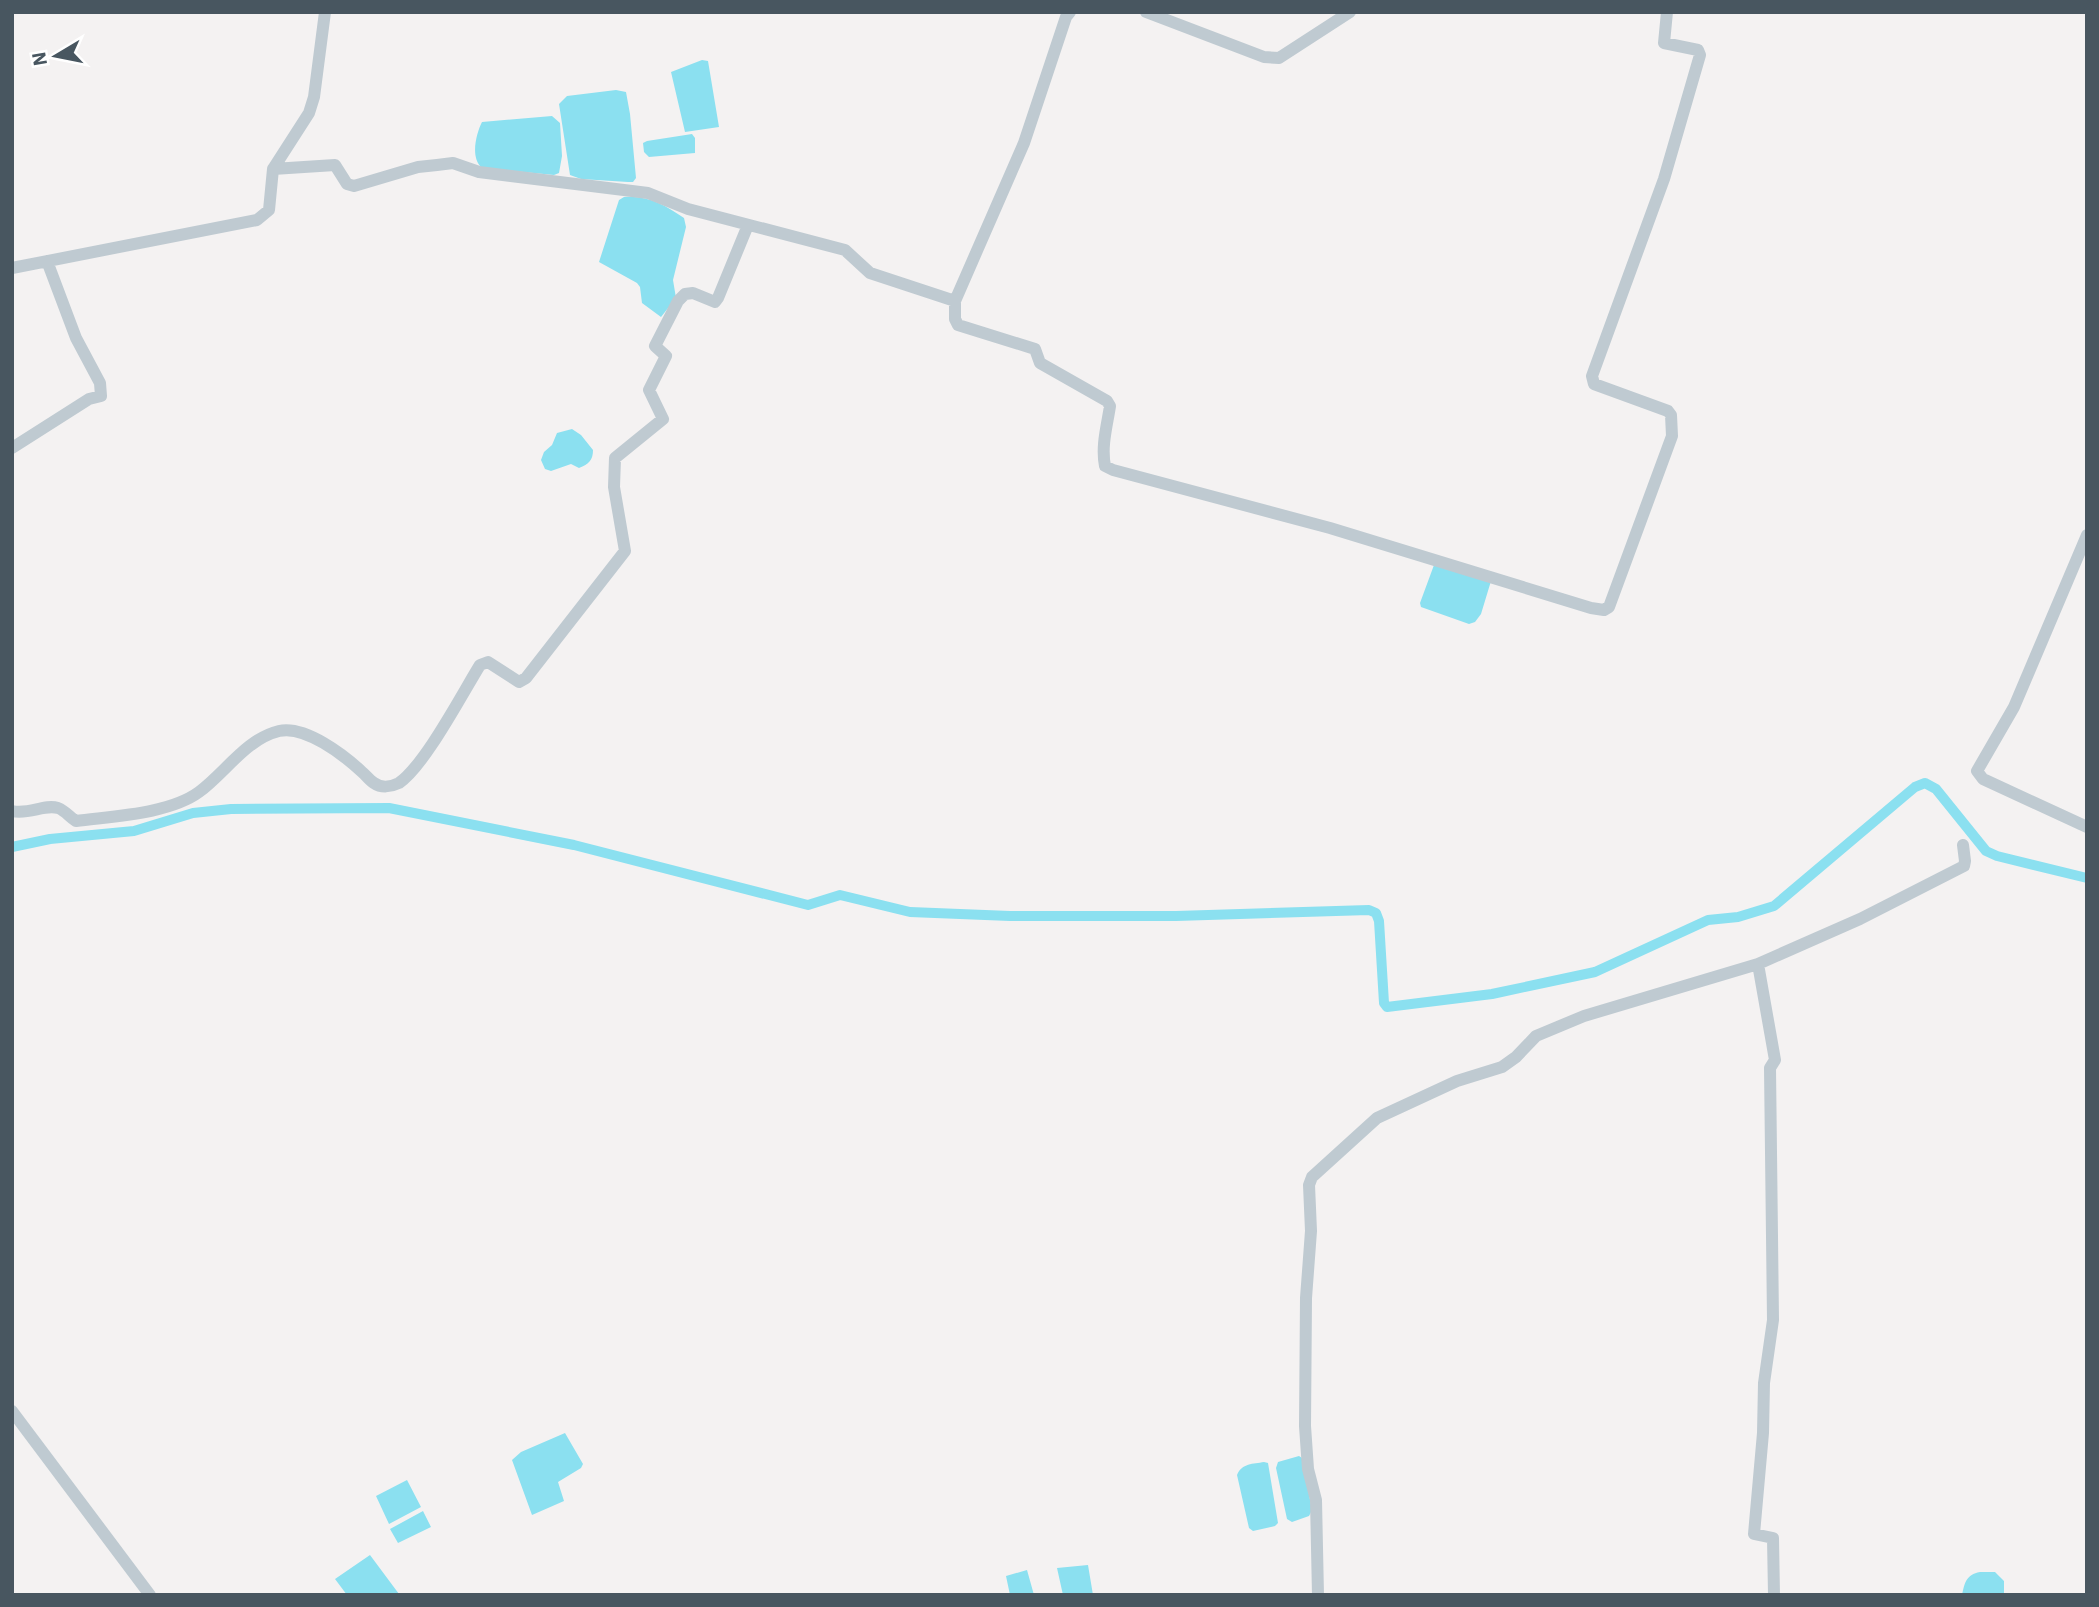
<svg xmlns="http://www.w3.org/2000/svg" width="2099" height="1607" font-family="'IBM Plex Sans',sans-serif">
<rect width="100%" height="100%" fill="#f4f2f2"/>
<path fill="#8be0f0" d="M702,60L708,61L719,127L685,132L671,72Z
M616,90L626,92L630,114L636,178L633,182H628L581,179L570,175L559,104L567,96Z
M552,116L560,123L562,156L559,173L554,175L482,168C470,158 476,134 482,122Z
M692,134L695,138V153L649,157L644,152L643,143L647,141Z
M624,197C648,195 665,205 684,218L686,227L673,280L676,298L661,317L642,303L640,287L637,283L599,262L619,200Z
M572,429L581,435L593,450C593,460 589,464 579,468L571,464L551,471L545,469L541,460L544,452L552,445L557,433Z
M1434,565L1491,581L1481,614L1475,622L1469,624L1421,607L1420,603Z
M565,1433L583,1464L581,1468L558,1482L564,1501L532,1515L512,1460L521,1452Z
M1299,1456L1302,1458L1312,1510L1309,1516L1292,1522L1287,1519L1276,1468L1278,1462Z
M1264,1462L1268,1463L1278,1523L1275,1526L1253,1531L1249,1528L1237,1475C1242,1463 1253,1464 1264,1462Z
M407,1480L421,1507L389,1524L376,1496Z
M423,1511L431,1527L398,1543L390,1529Z
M370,1555L399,1594L398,1595H347L335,1579Z
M1088,1565L1093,1595H1063L1057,1568Z
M1027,1570L1034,1595H1010L1006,1576Z
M1980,1572H1995L2004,1581V1595H1962C1965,1582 1966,1575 1980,1572Z"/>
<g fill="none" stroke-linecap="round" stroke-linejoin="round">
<path stroke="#8be0f0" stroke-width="10" d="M12,847L50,839L134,831L193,813L231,809L389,808L574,845L808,905L840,895L910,912L1010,916H1176L1369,910L1376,913L1379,921L1384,1003L1387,1007L1492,994L1595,972L1708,920L1738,917L1774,906L1915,787L1925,783L1936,789L1986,851L1997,856L2087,878"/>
<path stroke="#bfcad1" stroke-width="12" d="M1070,12L1066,17L1024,143L955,301V319L958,325L1035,349L1040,363L1107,401L1110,406C1107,426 1101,446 1105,466L1113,470L1330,528L1591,608L1604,610L1609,607L1672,436L1671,415L1668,411L1594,384L1592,376L1664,179L1700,55L1698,50L1664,43L1667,12
M1146,12L1264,57L1279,58L1350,12
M273,169L309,113L314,97L325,12
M12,268L257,220L269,210L273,169L335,165L347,184L354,186L418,167L437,165L453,163L479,172L648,193L688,209L845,250L870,273L955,301
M12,448L89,399L101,396L100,383L76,338L47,261
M2087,535L2014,707L1977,771L1983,779L2087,827
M12,811C29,815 44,804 58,808C66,811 69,817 76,821C113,816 169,814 199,792C225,773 246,739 279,731C305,725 344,755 362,772C366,775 369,780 374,783C381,788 391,787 399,783C425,765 462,694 480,665L488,662L519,682L526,678L625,551L614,487L615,458L663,419L649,390L666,356L655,346L678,301L685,294L693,293L715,302L718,298L748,225
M1758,964L1775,1060L1770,1068L1773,1320L1764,1383L1763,1433L1754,1534L1773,1538L1774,1595
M12,1411L150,1595
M1318,1595L1316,1500L1308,1469L1305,1426L1306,1298L1311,1231L1309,1185L1312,1177L1377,1118L1457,1081L1502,1067L1516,1057L1536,1036L1584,1016L1758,964L1860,919L1964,866L1965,861L1963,845"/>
</g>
<rect width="2099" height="1607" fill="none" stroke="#485660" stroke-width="28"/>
<g transform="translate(56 56) rotate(260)" stroke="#ffffff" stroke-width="5" paint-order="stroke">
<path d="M0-5L12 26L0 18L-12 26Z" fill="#485660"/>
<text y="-10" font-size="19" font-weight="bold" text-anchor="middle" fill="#485660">N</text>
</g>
</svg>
